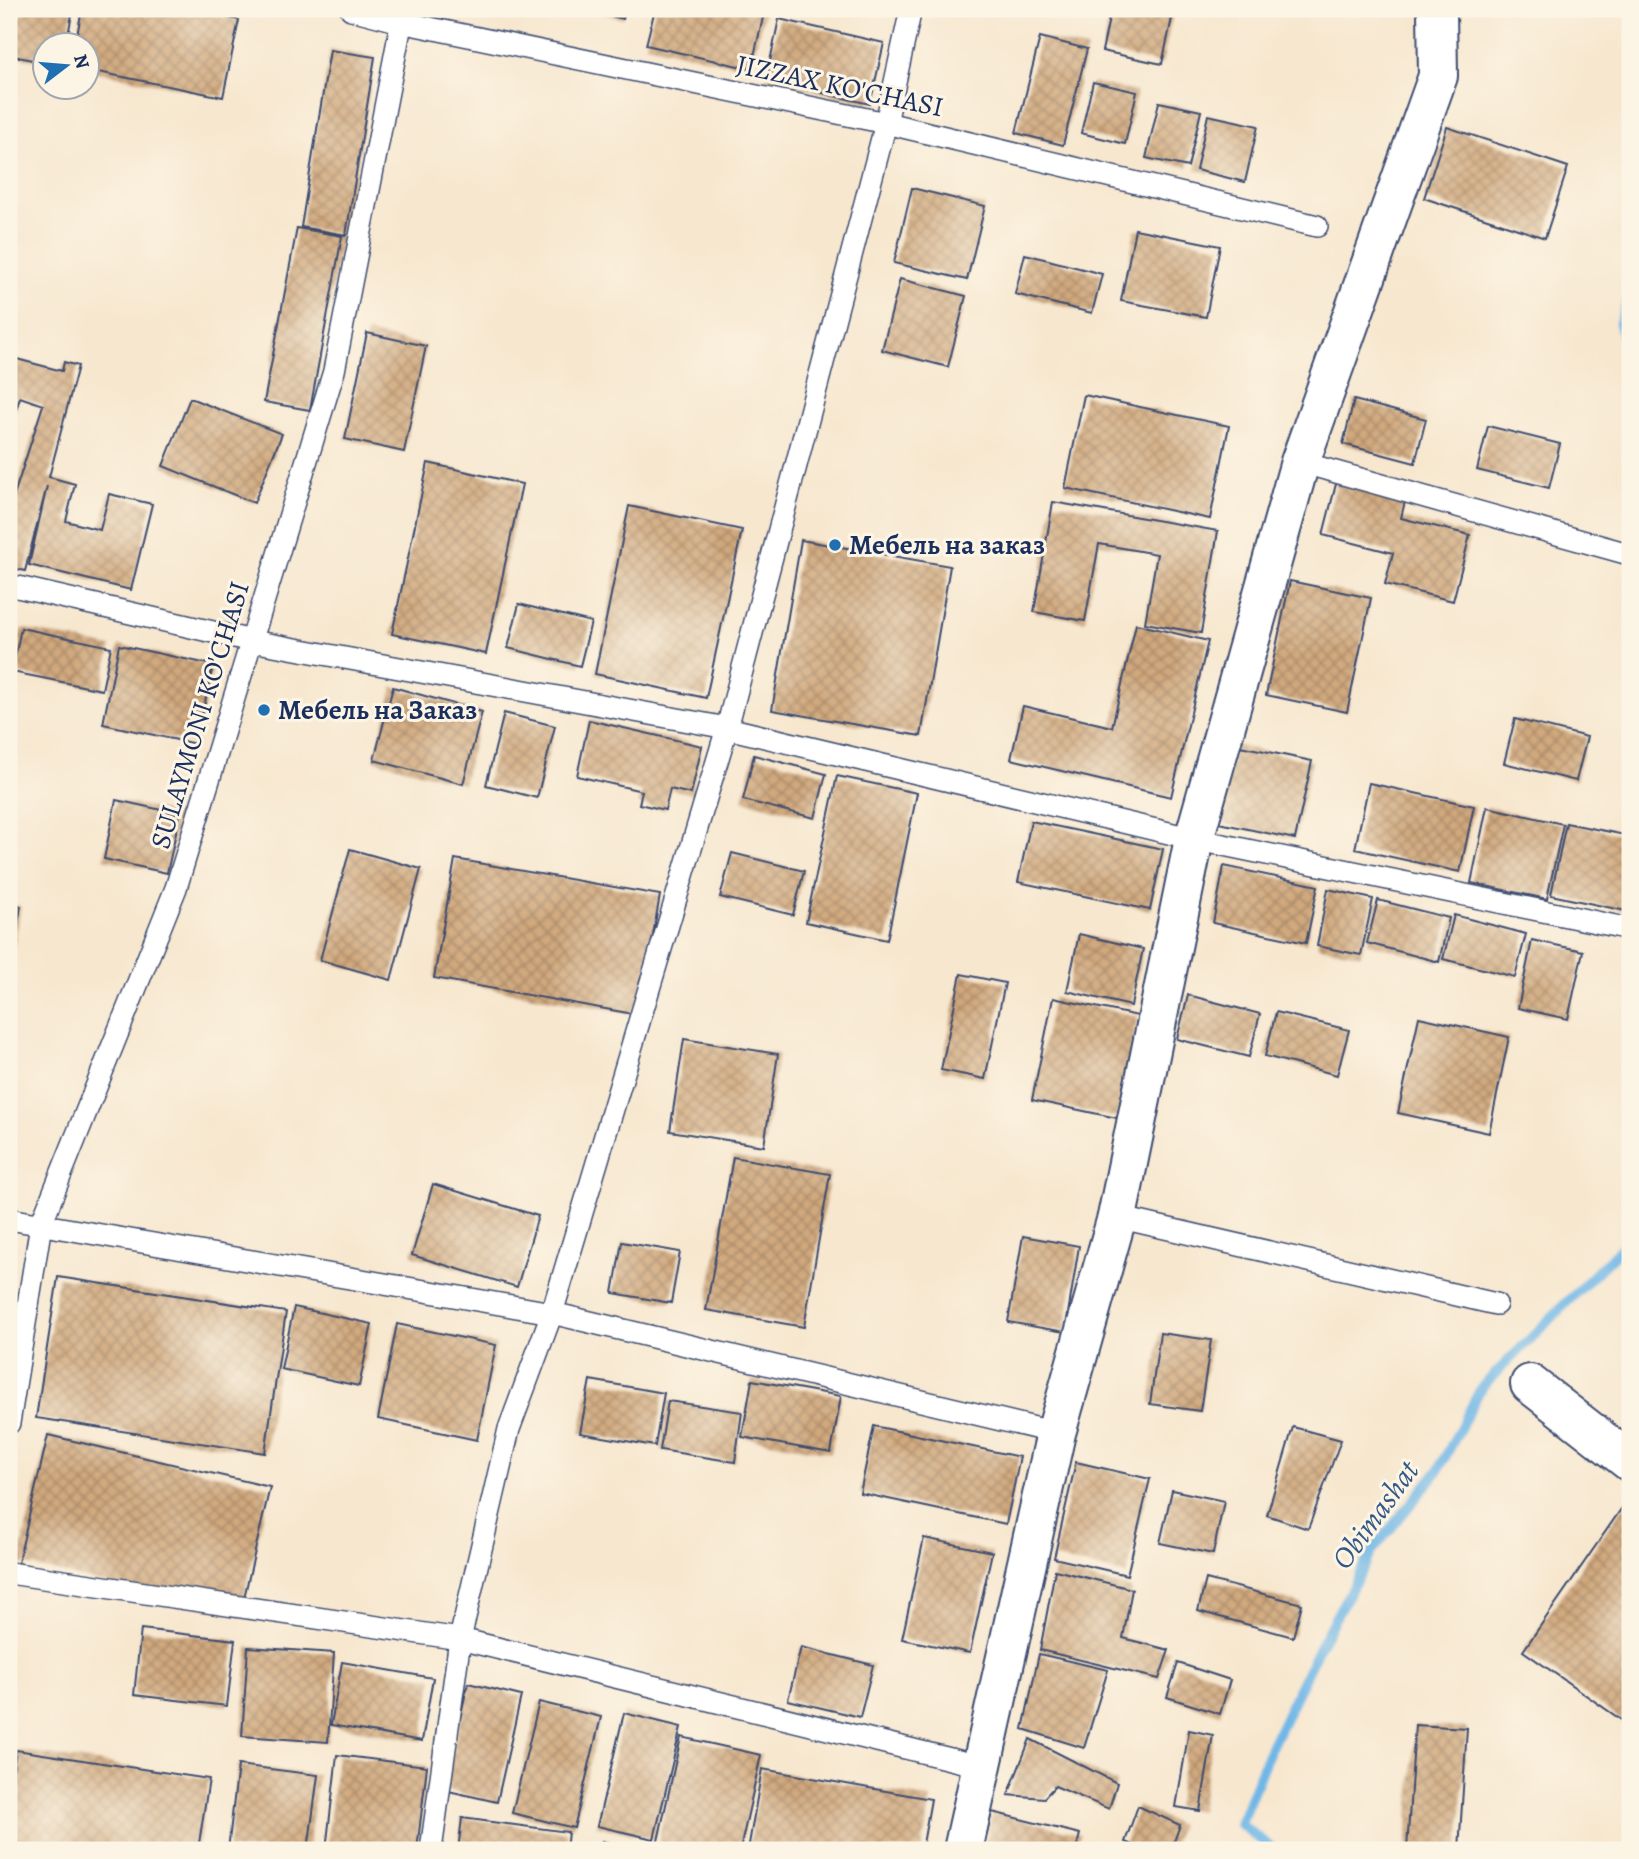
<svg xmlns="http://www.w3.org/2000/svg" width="1639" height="1859" font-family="Alegreya,serif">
<defs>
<pattern id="building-cross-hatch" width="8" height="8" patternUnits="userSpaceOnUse" patternTransform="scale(1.75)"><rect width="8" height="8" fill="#d1a97d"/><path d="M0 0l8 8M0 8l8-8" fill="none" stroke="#a98a6a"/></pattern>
</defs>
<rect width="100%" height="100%" fill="#fcf5e5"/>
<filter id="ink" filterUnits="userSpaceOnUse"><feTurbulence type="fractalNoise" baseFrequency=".0143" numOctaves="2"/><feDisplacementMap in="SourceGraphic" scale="14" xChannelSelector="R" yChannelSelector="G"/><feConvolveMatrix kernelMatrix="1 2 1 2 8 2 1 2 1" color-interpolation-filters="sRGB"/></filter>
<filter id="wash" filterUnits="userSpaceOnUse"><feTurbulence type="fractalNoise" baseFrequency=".00686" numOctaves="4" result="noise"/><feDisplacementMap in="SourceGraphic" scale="28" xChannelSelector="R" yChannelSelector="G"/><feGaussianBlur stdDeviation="1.57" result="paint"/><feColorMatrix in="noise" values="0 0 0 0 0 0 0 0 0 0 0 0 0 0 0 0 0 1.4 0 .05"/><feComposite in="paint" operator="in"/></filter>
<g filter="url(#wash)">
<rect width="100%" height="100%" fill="#f7e7cf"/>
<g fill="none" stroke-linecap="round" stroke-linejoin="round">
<path stroke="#6fb7e7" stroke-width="10" d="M1630,294L1620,323L1630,369
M1274,1850L1240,1824L1270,1749L1320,1645L1373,1550L1438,1471L1481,1388L1630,1239"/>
</g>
<g id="blocks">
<path fill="url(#building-cross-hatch)" d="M9,9H73L66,46H46V63L9,55Z
M82,9H187L239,20L223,97L88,70V46H75Z
M585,9H626L623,19Z
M655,9H765L751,69L646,45Z
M1111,9H1174L1162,64L1102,51Z
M779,19L884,43L870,104L766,80Z
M1040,37L1087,49L1063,145L1016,133Z
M330,50L375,57L346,235L301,227Z
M1093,82L1137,92L1125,144L1081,133Z
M1159,102L1201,111L1188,167L1146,158Z
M1208,115L1258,126L1245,182L1196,170Z
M1447,127L1568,167L1545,238L1424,198Z
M912,188L985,206L967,280L894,263Z
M297,228L342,236L310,410L264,402Z
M1135,229L1220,246L1206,317L1121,301Z
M1025,254L1102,274L1092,313L1015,294Z
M900,279L966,296L948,367L882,350Z
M367,333L426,346L404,452L345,439Z
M9,357L62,371L64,362L78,366L49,477L75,484L66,521L100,530L109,494L152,504L131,590L29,565L47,486L25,571L9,567V494L14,495L43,405L20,397L9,432Z
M1084,395L1229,426L1210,519L1065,488Z
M190,398L282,434L254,503L163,466Z
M1354,400L1426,419L1415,463L1343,444Z
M1488,426L1560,444L1549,488L1477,470Z
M428,463L522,484L486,654L392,634Z
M1337,480L1406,497L1401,518L1470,535L1453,601L1385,584L1393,553L1323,535Z
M1053,502L1218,531L1201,633L1145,623L1157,554L1099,544L1085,621L1034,612Z
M629,506L742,530L706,698L595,674Z
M801,540L950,566L921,736L772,710Z
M1290,581L1371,598L1347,712L1266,695Z
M519,604L591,622L580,666L508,648Z
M1136,624L1208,641L1171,797L1011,759L1023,706L1112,727Z
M21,628L111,647L102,690L12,672Z
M119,645L213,665L196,744L103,724Z
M393,687L482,712L463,784L374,760Z
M504,713L555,726L537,798L486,785Z
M1515,719L1587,737L1576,781L1504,763Z
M589,720L702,746L691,794L670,789L665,810L639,804L642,791L577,776Z
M1235,745L1312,761L1295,839L1219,823Z
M754,755L826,774L815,818L743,800Z
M837,776L917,793L887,940L806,922Z
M1369,783L1474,806L1460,872L1355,849Z
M116,800L180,814L167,873L104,859Z
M1487,807L1563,824L1547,899L1471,883Z
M1031,821L1163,849L1150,910L1018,882Z
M1566,823L1630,836V888L1626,911L1551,895Z
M350,849L421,869L391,980L320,960Z
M732,853L804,871L793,915L720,897Z
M455,859L660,895L639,1015L434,978Z
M1224,866L1318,886L1306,943L1213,923Z
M1328,889L1373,899L1361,955L1317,946Z
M1378,900L1449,918L1439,962L1367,943Z
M9,904L21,906L10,970L9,969Z
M1454,915L1526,934L1515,977L1443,959Z
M1079,934L1143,949L1131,1006L1067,991Z
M1532,940L1583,951L1568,1019L1518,1008Z
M961,974L1005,983L985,1079L941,1070Z
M1188,995L1260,1014L1249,1057L1177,1039Z
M1053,998L1138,1016L1117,1118L1032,1100Z
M1276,1012L1349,1030L1337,1075L1265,1056Z
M1419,1017L1509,1037L1489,1133L1398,1113Z
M684,1039L778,1054L764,1146L670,1131Z
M733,1157L830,1174L804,1327L706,1310Z
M433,1184L538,1216L517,1287L412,1255Z
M1023,1236L1079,1246L1065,1332L1008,1322Z
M622,1242L680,1252L671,1303L613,1293Z
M58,1277L286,1312L265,1453L36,1418Z
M294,1307L372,1324L359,1386L281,1369Z
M397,1324L496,1345L477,1440L378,1419Z
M1160,1333L1211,1340L1200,1411L1150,1404Z
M590,1380L664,1393L655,1446L580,1433Z
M752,1380L841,1396L831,1453L742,1437Z
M668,1401L742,1412L735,1462L660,1450Z
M874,1426L1020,1457L1006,1524L860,1493Z
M1293,1427L1341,1440L1308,1529L1267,1515Z
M48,1435L270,1487L240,1615L18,1563Z
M1076,1462L1150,1479L1127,1575L1054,1558Z
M1172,1490L1224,1501L1213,1554L1160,1543Z
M1628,1499L1630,1501V1726L1523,1651Z
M924,1538L992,1552L970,1653L902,1639Z
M1055,1570L1132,1589L1123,1638L1169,1650L1159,1679L1040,1650Z
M1206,1579L1302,1604L1293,1637L1198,1611Z
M141,1629L235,1640L227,1706L134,1695Z
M248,1647L334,1653L328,1742L242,1736Z
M801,1647L873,1665L860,1717L788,1700Z
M1039,1654L1108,1670L1084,1748L1023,1729Z
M342,1662L433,1678L422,1741L331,1725Z
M1178,1663L1230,1680L1220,1714L1167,1697Z
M468,1683L521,1696L497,1802L444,1790Z
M539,1702L601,1717L574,1828L512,1813Z
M624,1713L681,1727L654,1839L597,1826Z
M1415,1725L1467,1728L1459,1850H1407Z
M1189,1730L1213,1735L1200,1811L1176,1807Z
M681,1737L761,1755L740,1850H656Z
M1030,1739L1117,1783L1109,1809L1055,1786L1044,1798L1008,1795Z
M16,1750L209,1779L198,1850H9V1799Z
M337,1755L427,1766L417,1850H326Z
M238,1765L318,1775L308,1850H228Z
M762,1769L931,1799L922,1850H748Z
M1138,1806L1180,1825L1171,1850H1145L1125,1842Z
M992,1812L1080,1834L1076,1850H983Z
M462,1818L568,1832L566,1850H458Z
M602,1841L639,1849V1850H600Z"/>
</g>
</g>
<g filter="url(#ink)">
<use href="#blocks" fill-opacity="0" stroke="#3c4b6f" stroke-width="2"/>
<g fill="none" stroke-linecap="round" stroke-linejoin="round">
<defs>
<path id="service" d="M351,9L401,22L886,123L1317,226
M1300,462L1625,553
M9,585L252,641L727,728L1194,839L1630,929
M1117,1217L1496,1304
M9,1219L552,1313L1056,1433
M9,1423L41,1224L176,888L334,371L404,9
M9,1573L460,1639L983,1767
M431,1850L460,1639L509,1429L552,1313L727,728L886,123L911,9"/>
<path id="minor" d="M1530,1384L1630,1462
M963,1850L1056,1433L1117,1217L1194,839L1300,462L1438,76L1437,9"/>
</defs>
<use href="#service" stroke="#3c4b6f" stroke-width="24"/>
<use href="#minor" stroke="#3c4b6f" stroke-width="42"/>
<use href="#service" stroke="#fff" stroke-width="21"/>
<use href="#minor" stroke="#fff" stroke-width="38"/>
</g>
</g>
<g fill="#1f6fb2" stroke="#fcf5e5" stroke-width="2.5">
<circle cx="835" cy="545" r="7"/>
<circle cx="264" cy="710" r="7"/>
</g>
<g text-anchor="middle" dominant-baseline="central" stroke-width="6" stroke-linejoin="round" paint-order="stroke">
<g font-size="28" fill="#1b2f5e" stroke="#fcf5e5">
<text transform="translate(840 86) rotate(12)">JIZZAX KO'CHASI</text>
<text transform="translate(200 715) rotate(-73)">SULAYMONI KO'CHASI</text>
</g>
<g font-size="28" font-weight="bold" fill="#1b2f5e" stroke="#fcf5e5" text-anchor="start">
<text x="849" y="545">Мебель на заказ</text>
<text x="278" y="710">Мебель на Заказ</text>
</g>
<g font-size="30" font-style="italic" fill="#345887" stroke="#fcf5e5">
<text transform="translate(1375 1515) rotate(-54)">Obimashat</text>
</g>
</g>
<rect width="1639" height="1859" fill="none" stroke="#fcf5e5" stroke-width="35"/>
<g transform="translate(66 66) rotate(74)"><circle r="33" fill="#fcf5e5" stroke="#a2a6af" stroke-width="2"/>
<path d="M0-5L12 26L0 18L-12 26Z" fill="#1f6fb2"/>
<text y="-10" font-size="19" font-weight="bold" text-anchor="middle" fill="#1b2f5e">N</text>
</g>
</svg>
